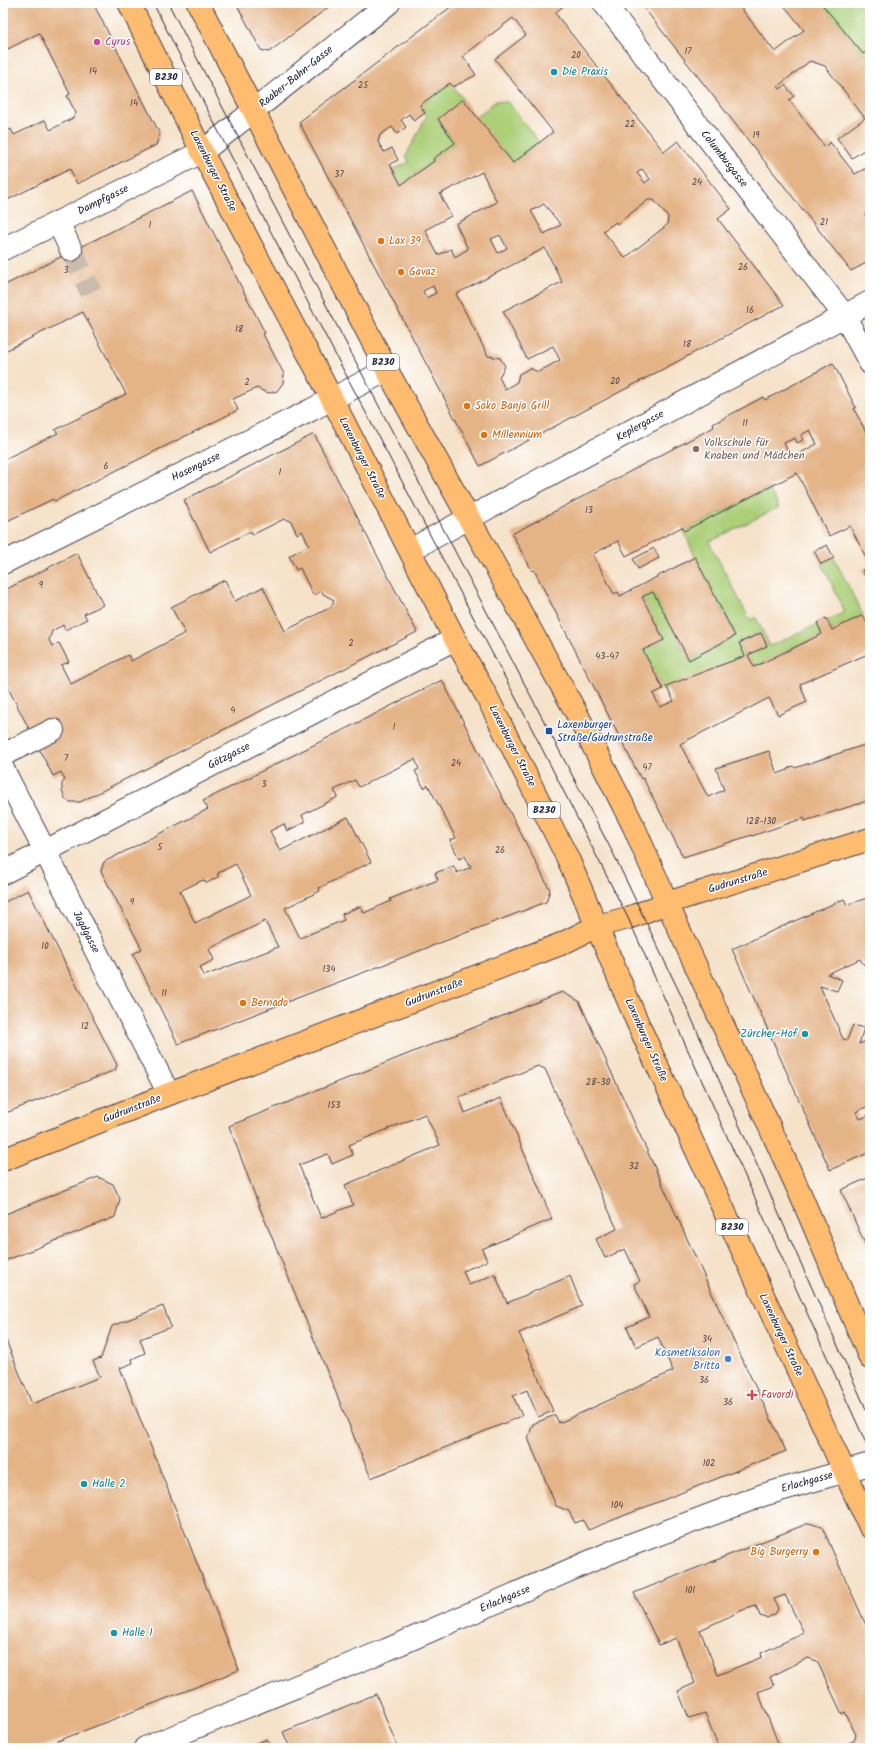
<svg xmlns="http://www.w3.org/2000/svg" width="873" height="1751" font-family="Kalam,sans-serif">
<rect width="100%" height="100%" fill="#fff"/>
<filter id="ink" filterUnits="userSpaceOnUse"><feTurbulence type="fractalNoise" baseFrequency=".025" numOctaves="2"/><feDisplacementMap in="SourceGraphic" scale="8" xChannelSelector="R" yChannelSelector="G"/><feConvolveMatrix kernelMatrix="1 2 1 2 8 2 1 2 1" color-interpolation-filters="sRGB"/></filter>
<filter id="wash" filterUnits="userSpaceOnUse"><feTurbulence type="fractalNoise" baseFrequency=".012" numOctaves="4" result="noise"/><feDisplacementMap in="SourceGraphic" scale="16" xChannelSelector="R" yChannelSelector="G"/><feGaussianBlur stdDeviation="0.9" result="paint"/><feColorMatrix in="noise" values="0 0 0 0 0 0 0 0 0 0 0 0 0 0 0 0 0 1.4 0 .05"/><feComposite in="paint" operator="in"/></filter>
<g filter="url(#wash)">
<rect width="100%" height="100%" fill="#f5e2c9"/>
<path fill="#accf78" stroke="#67785a" d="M821,3H870V48L863,54Z
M450,83L463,99L438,120L455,143L433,159L434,161L401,185L393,170L409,162L406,156L427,115L420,105Z
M496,101L508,102L539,142L513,163L476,117Z
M769,488L779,507L709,542L750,620L756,617L770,646L818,624L822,634L754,667L748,655L767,646L760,633L739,643L745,656L663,689L643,650L664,640L642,597L653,592L689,660L735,636L695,557L684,531Z
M834,558L863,615L832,630L827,620L845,612L822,564Z"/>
<g id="blocks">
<path fill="#e4b386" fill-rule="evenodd" d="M3,3H93L160,134L156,145L77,184L70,169L3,202V133L11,129L14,135L45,120L50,130L73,118L76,113L67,96L70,94L39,33L8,49L3,39Z
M236,3H334L269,52L261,50Z
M456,3H567L555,13L664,152L678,141L731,209L718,219L784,305L480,466L299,122ZM513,18L526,35L495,59L553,132L513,163L463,99L438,119L455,143L433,159L434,161L401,185L390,164L398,160L392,148L384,152L378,142L380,135L392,127L397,134L406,127L401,120L409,114L414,121L425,113L420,105L450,83L453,87L476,75L463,56ZM642,169L650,179L645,183L637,173ZM482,172L497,202L456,224L468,249L455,257L451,249L438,255L425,230L451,216L440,194ZM648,200H654L668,217L667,225L625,258L603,231L616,222L617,224ZM544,204L561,225L544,234L531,211ZM500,235L507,248L498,253L491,239ZM545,248L562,282L503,311L527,359L553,346L560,360L538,372L530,368L519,374L517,382L505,389L499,377L505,366L500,358L488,356L456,294ZM433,286L436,293L426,298L423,291Z
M640,3H737L775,52L804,30L782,3H821L863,54L870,48V146L852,158L837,138L865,118L825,66L810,61L778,86L780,89L785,85L794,96L789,100L825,147L830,142L855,174L870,166V211L865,215L869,222H870V261L851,271Z
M192,191L265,333L263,334L284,374L283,383L277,391L270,393L265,392L257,388L233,399L238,410L55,501L53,499L3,523V460L58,433L55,430L126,394L83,312L3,352V286Z
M833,363L856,408L854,409L870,440V565L850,526L829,536L797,473L684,531L682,527L626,556L618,541L593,554L614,594L618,592L620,596L695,557L735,636L689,660L653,592L642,597L664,640L643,650L663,689L653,694L660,707L674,701L666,686L745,656L739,643L761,633L767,646L748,655L754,667L822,634L817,623L826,618L832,630L863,615L870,629V653L800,684L807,702L778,715L769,698L680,744L708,797L724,790L716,768L769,751L777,774L788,770L787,769L793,766L795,768L870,743V800L805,821L804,818L752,836V835L683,857L643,778L641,779L534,570L532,571L512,534L714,427L713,424L763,397L765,400ZM810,430L817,444L791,458L784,443L795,438L797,443L803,440L801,435Z
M314,434L417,632L80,802H70L66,800L62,791V783L65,780L61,772L53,776L3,678V591L77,553L103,605L84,614L87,619L65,630L63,625L52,631L49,640L52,646L59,643L69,662L61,665L71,684L128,655L131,661L185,633L171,607L225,580L235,601L263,587L285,631L331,607L334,600L323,594L322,591L313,595L300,568L296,570L289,556L309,545L302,531L297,534L291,521L284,519L252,535L251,531L210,552L184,500Z
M827,545L834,558L821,564L814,551Z
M654,548L659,558L638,569L633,559Z
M870,566V585L862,570Z
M442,680L550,890L546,902L178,1044L133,954L142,949L101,871L104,862L208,809L203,801ZM415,759L419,769L415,771L424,788L428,785L456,838L450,840L459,859L465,856L471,867L457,873L454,866L435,873L438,880L390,899L391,901L364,913L361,906L342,914L344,920L300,938L285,908L320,891L319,888L371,862L348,817L280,851L270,831L284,824L287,831L305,822L302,815L338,797L334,790L355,780L359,787ZM236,864L251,895L195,923L180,891L203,880L207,883L218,877V873ZM265,921L278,947L204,976L200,967L214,960L209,949Z
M28,890L117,1065L115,1070L3,1114V903Z
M867,890H870V963L864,965L860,959L827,974L842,980L837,991L820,986L843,1039L847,1040L853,1025L864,1028L859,1044L870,1039V1105L856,1112L860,1119L870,1115V1152L830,1170L732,949L844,899L847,905L870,897Z
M562,992L579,1001L735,1344L786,1451L588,1530L583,1520L575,1523L569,1511L556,1506L528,1438L533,1424L555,1415L559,1423L673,1371L658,1337L636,1347L627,1327L649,1317L634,1284L640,1281L625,1249L605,1258L596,1239L617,1229L545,1069L538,1066L459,1097L465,1113L501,1098L552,1219L482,1249L487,1261L463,1271L469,1285L495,1274L507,1303L570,1276L582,1306L519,1333L553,1411L538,1417L527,1390L513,1396L522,1416L371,1478L259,1206L229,1126ZM425,1114L440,1145L345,1185L353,1205L321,1218L299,1165L328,1154L332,1164L353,1155L349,1145Z
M98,1177L113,1184L120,1199L115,1217L7,1260L3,1258V1215Z
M870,1177V1255L841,1190Z
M163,1306L171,1327L140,1339L145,1353L132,1359L133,1363L120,1368L239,1670L40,1748H3V1333L32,1404L100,1377L93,1361L101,1358L112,1326Z
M809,1523L822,1527L870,1634V1748H836L854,1741L856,1735L845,1712L842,1714L817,1661L808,1658L770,1677L774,1686L758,1692L780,1748H719L705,1713L689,1718L678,1691L695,1683L676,1638L659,1645L634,1593ZM785,1595L804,1633L761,1653L762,1657L718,1675L700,1630L743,1610L756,1606L760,1616L767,1618L775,1614L778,1609L774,1599Z
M376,1694L398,1748H290L283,1732Z
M267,1739L271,1748H244Z"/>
</g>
</g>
<g filter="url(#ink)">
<use href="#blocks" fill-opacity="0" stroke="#423f50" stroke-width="1"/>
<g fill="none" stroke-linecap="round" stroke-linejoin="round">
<path stroke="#cbbcad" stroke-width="22" stroke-dasharray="22 11" stroke-linecap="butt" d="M71,250L91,292"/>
<defs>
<path id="minor" d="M604,3L844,315L870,363
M58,222L71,250
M3,249L202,152L389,3
M410,550L870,302
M3,563L311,410L387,370
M3,755L53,730
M3,769L169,1094
M3,873L455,639
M145,1748L386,1650L614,1551L763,1495L870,1464"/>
<path id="major" d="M129,3L202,152L332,399L455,639L486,695L569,861L639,1026L870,1527
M198,3L387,370L578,716L634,827L667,903L799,1191L870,1358
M3,1160L169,1094L561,944L597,926L628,918L667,903L870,839"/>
</defs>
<use href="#minor" stroke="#423f50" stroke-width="24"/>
<use href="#major" stroke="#423f50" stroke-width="24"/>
<use href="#minor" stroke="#fff" stroke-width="22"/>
<use href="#major" stroke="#febc70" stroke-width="22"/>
<path stroke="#22223b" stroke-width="1" d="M153,3L230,154L532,729L628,918L870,1452
M168,3L614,855L686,1006L870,1418"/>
</g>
</g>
<circle fill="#d1479c" stroke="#fff" stroke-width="1.5" cx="97" cy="42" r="4"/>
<g fill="#0f9aa8" stroke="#fff" stroke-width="1.5">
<circle cx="554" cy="72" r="4"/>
<circle cx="805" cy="1034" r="4"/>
<circle cx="84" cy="1484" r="4"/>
<circle cx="114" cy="1633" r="4"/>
</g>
<g fill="#e8710a" stroke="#fff" stroke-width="1.5">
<circle cx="381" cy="241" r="4"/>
<circle cx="401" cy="272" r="4"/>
<circle cx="467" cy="406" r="4"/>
<circle cx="484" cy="435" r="4"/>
<circle cx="243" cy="1003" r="4"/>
<circle cx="816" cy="1552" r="4"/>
</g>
<circle fill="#8d6e63" stroke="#fff" stroke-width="1.5" cx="696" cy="449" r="4"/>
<rect fill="#1a4fb4" stroke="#fff" stroke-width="1.5" x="545" y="727" width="8" height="8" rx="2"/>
<circle fill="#3f7fe0" stroke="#fff" stroke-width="1.5" cx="728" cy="1359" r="4"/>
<path fill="#e0444e" stroke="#fff" stroke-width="1.5" d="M750 1389h4v4h4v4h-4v4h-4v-4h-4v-4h4z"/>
<g text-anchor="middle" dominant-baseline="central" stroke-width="3" stroke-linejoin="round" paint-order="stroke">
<g font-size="9" fill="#52464e">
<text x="688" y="51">17</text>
<text x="576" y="55">20</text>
<text x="93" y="71">14</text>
<text x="363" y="85">25</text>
<text x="134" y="103">14</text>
<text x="630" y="124">22</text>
<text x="756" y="135">19</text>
<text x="339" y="174">37</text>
<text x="697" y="182">24</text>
<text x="824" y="222">21</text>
<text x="150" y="225">1</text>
<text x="743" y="267">26</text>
<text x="66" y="270">3</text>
<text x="750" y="310">16</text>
<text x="239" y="329">18</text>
<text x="687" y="344">18</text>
<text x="615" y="381">20</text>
<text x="247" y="382">2</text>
<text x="745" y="423">11</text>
<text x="106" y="466">6</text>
<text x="280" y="472">1</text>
<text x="589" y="510">13</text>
<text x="41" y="585">9</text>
<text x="351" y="643">2</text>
<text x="607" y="656">43-47</text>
<text x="233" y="710">4</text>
<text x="394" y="727">1</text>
<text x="66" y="758">7</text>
<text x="456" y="763">24</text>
<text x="647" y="767">47</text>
<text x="264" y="784">3</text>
<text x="761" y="821">128-130</text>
<text x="160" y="847">5</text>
<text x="500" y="850">26</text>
<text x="132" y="902">9</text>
<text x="45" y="946">10</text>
<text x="329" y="969">134</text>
<text x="164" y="993">11</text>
<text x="85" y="1026">12</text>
<text x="598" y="1082">28-30</text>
<text x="334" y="1105">153</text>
<text x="634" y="1166">32</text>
<text x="707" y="1339">34</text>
<text x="704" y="1380">36</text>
<text x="728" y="1402">36</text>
<text x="709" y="1463">102</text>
<text x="617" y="1505">104</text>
<text x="690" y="1590">101</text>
</g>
<g fill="#fff" stroke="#646476" stroke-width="1">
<rect x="150" y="69" width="32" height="16" rx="3"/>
<rect x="367" y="354" width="32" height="16" rx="3"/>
<rect x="528" y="802" width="32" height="16" rx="3"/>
<rect x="716" y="1219" width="32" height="16" rx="3"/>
</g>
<g font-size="10" font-weight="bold" fill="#22223b">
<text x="166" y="77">B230</text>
<text x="383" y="362">B230</text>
<text x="544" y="810">B230</text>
<text x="732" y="1227">B230</text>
</g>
<g font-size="11" fill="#b23c85" stroke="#fff" text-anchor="start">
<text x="105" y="42">Cyrus</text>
</g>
<g font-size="11" fill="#0d838f" stroke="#fff" text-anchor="start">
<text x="562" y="72">Die Praxis</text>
<text x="797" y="1034" text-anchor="end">Zürcher-Hof</text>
<text x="92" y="1484">Halle 2</text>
<text x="122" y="1633">Halle 1</text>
</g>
<g font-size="11" fill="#22223b" stroke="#fff">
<text transform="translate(296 77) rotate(-39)">Raaber-Bahn-Gasse</text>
<text transform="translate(724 159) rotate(52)">Columbusgasse</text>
<text transform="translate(213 171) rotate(63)">Laxenburger Straße</text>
<text transform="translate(103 200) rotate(-26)">Dampfgasse</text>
<text transform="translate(640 426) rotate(-29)">Keplergasse</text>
<text transform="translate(362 458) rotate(63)">Laxenburger Straße</text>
<text transform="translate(196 467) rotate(-26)">Hasengasse</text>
<text transform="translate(512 746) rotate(63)">Laxenburger Straße</text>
<text transform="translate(229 756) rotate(-27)">Götzgasse</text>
<text transform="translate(738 881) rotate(-17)">Gudrunstraße</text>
<text transform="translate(86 932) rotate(63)">Jagdgasse</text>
<text transform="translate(434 993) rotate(-21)">Gudrunstraße</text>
<text transform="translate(646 1040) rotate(66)">Laxenburger Straße</text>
<text transform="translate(132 1109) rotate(-21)">Gudrunstraße</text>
<text transform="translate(781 1335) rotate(65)">Laxenburger Straße</text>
<text transform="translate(807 1482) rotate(-16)">Erlachgasse</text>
<text transform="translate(505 1599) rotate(-23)">Erlachgasse</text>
</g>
<g font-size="11" fill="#c56008" stroke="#fff" text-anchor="start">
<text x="389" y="241">Lax 39</text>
<text x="409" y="272">Gavaz</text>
<text x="475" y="406">Soko Banja Grill</text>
<text x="492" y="435">Millennium</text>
<text x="251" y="1003">Bernado</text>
<text x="808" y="1552" text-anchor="end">Big Burgerry</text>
</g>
<g font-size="11" fill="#785e54" stroke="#fff" text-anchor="start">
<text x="704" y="443">Volkschule für<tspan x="704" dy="13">Knaben und Mädchen</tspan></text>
</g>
<g font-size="11" fill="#164399" stroke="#fff" text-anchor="start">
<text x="557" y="725">Laxenburger<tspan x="557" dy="13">Straße/Gudrunstraße</tspan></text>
</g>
<g font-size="11" fill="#366cbe" stroke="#fff" text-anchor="end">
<text x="720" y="1353">Kosmetiksalon<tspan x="720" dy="13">Britta</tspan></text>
</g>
<g font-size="11" fill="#be3a42" stroke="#fff" text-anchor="start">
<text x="761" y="1395">Favordi</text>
</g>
</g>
<rect width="873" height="1751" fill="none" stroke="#fff" stroke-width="16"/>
</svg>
